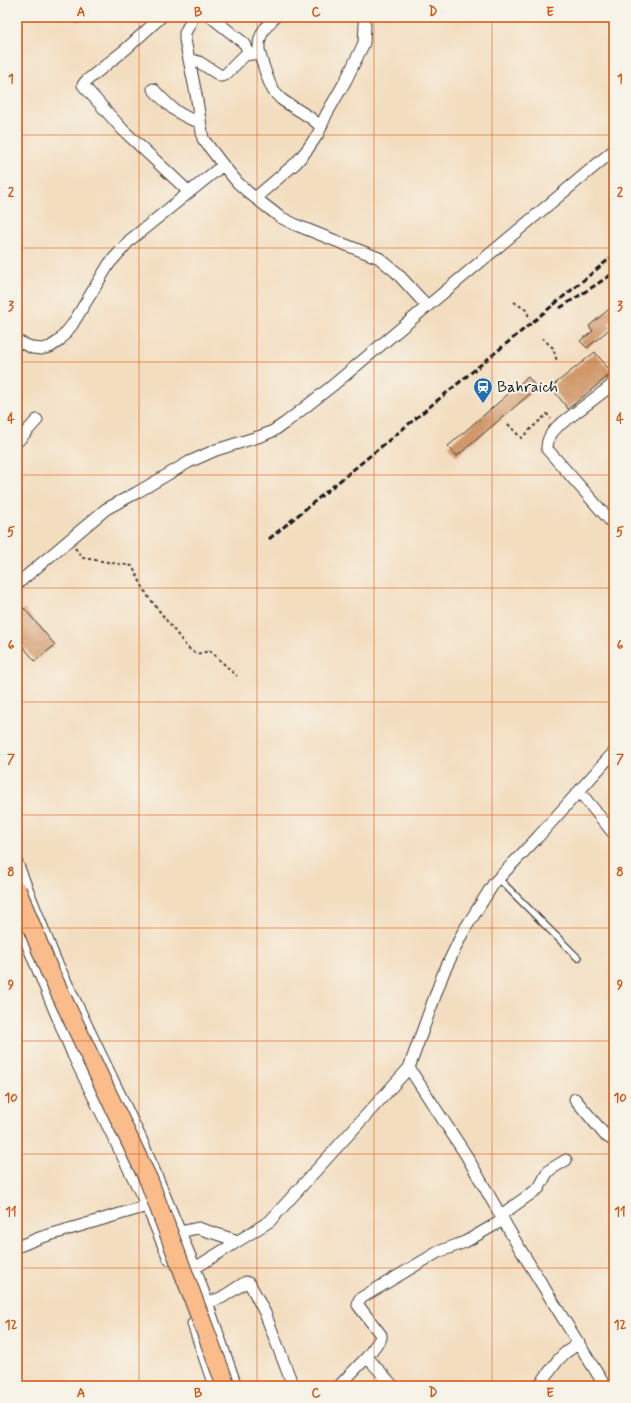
<svg xmlns="http://www.w3.org/2000/svg" width="631" height="1403" font-family="Mynerve,sans-serif">
<rect width="100%" height="100%" fill="#f7f3e8"/>
<filter id="ink" filterUnits="userSpaceOnUse"><feTurbulence type="fractalNoise" baseFrequency=".025" numOctaves="2"/><feDisplacementMap in="SourceGraphic" scale="8" xChannelSelector="R" yChannelSelector="G"/><feConvolveMatrix kernelMatrix="1 2 1 2 8 2 1 2 1" color-interpolation-filters="sRGB"/></filter>
<filter id="wash" filterUnits="userSpaceOnUse"><feTurbulence type="fractalNoise" baseFrequency=".012" numOctaves="4" result="noise"/><feDisplacementMap in="SourceGraphic" scale="16" xChannelSelector="R" yChannelSelector="G"/><feGaussianBlur stdDeviation="0.9" result="paint"/><feColorMatrix in="noise" values="0 0 0 0 0 0 0 0 0 0 0 0 0 0 0 0 0 1.4 0 .05"/><feComposite in="paint" operator="in"/></filter>
<g filter="url(#wash)">
<rect width="100%" height="100%" fill="#f3ddbf"/>
<g id="blocks">
<path fill="#d0986a" d="M614,305V320L609,323L612,327L587,348L580,341L593,331L589,326Z
M595,352L612,373L568,409L551,387Z
M528,377L537,388L457,456L448,446Z
M24,608L55,645L35,661L17,639V614Z"/>
</g>
</g>
<g filter="url(#ink)">
<use href="#blocks" fill-opacity="0" stroke="#3c3934" stroke-width="1"/>
<g fill="none" stroke-linecap="round" stroke-linejoin="round">
<defs>
<path id="lane" d="M498,878L578,958"/>
<path id="street" d="M77,17H78
M161,17L126,49L86,81L83,85L123,130L189,192
M193,17L185,33V40L196,94L203,139L223,165
M211,17L245,44L249,54
M275,17C267,25 259,34 259,46C258,53 269,83 273,90C275,93 278,96 281,99C294,109 309,114 321,127
M189,59L199,62L221,76L225,75L245,55L259,53
M153,89C168,105 178,116 200,122
M255,198L296,163L307,150L318,134L326,115L346,80L364,43L365,25L363,17
M17,341L33,348L41,349L50,347L59,341L72,325L109,264L130,240L223,165L238,183L249,193L280,217L296,225L379,258L396,272L427,306
M614,380L611,386L558,426C551,433 547,439 547,449L614,525
M17,442L37,420
M17,584L106,509L136,493L189,462L216,450L261,436L273,431L285,423L332,386L614,150
M579,791L614,834
M17,863L54,957L141,1139L195,1268L236,1386
M17,919L73,1055L147,1206L169,1259
M409,1068L466,1155L517,1244L605,1386
M575,1099L605,1135L611,1139H614
M501,1215L539,1188L547,1173L551,1169L566,1160
M180,1232L198,1228L238,1241
M17,1247L39,1238L147,1206L154,1205
M195,1268L270,1221L409,1068L443,974L463,932L494,883L538,837L614,752
M207,1303L221,1298L246,1282L250,1284L265,1313L293,1386
M193,1324L214,1386
M367,1357L393,1386
M339,1386L367,1357L381,1338V1335L358,1305L359,1300L361,1298L438,1252L465,1242L503,1220
M539,1386L558,1360L565,1353L579,1343"/>
</defs>
<use href="#lane" stroke="#3c3934" stroke-width="8"/>
<use href="#street" stroke="#3c3934" stroke-width="13"/>
<path stroke="#3c3934" stroke-width="2" stroke-dasharray="3 3" stroke-linecap="butt" d="M514,302L526,310L530,319
M542,338L553,348L557,361
M508,424L521,438L547,414L551,419
M75,548L83,558L132,566L147,595L187,647L196,654L210,651L237,676"/>
<use href="#lane" stroke="#fff" stroke-width="5.5"/>
<use href="#street" stroke="#fff" stroke-width="11"/>
<path stroke="#1c1c1c" stroke-width="3" stroke-dasharray="6 3" stroke-linecap="butt" d="M560,308L614,273
M269,539L614,255"/>
<defs>
<path id="primary-bridge" d="M17,890L49,970L149,1181L226,1386"/>
</defs>
<use href="#primary-bridge" stroke="#3c3934" stroke-width="20" stroke-linecap="butt"/>
<use href="#primary-bridge" stroke="#fabc8b" stroke-width="18"/>
</g>
</g>
<path fill="none" stroke="#d4530e" stroke-width="1" stroke-opacity="0.55" d="M139,17V1386M257,17V1386M374,17V1386M492,17V1386M17,135H614M17,248H614M17,362H614M17,475H614M17,588H614M17,702H614M17,815H614M17,928H614M17,1041H614M17,1154H614M17,1268H614"/>
<defs>
<symbol id="station-pin" viewBox="-11 -11 22 30"><path d="M0 17L-7.5 6A9.5 9.5 0 1 1 7.5 6Z" fill="#1f6fb2" stroke="#f7f3e8"/><path d="M-3-6H3Q5-6 5-4V2Q5 4 3 4L4.5 6H3L1.5 4h-3L-3 6H-4.5L-3 4Q-5 4-5 2V-4Q-5-6-3-6ZM-3.5-4v3h7v-3ZM-3.5 1v1.5H-2V1ZM2 1v1.5H3.5V1Z" fill="#fff"/></symbol>
</defs>
<g fill-rule="evenodd">
<use href="#station-pin" x="472" y="376" width="22" height="30"/>
</g>
<g text-anchor="middle" dominant-baseline="central" stroke-width="4" stroke-linejoin="round" paint-order="stroke">
<g font-size="16" fill="#1c1c1c" stroke="#f7f3e8" text-anchor="start">
<text x="497" y="387">Bahraich</text>
</g>
</g>
<rect width="631" height="1403" fill="none" stroke="#f7f3e8" stroke-width="44"/>
<rect x="22" y="22" width="587" height="1359" fill="none" stroke="#d4530e" stroke-width="1.5"/>
<g font-size="13" text-anchor="middle" font-weight="bold" fill="#d4530e">
<text x="81" y="16">A</text>
<text x="198" y="16">B</text>
<text x="316" y="16">C</text>
<text x="433" y="16">D</text>
<text x="550" y="16">E</text>
<text x="11" y="83">1</text>
<text x="620" y="83">1</text>
<text x="11" y="196">2</text>
<text x="620" y="196">2</text>
<text x="11" y="310">3</text>
<text x="620" y="310">3</text>
<text x="11" y="423">4</text>
<text x="620" y="423">4</text>
<text x="11" y="536">5</text>
<text x="620" y="536">5</text>
<text x="11" y="649">6</text>
<text x="620" y="649">6</text>
<text x="11" y="763">7</text>
<text x="620" y="763">7</text>
<text x="11" y="876">8</text>
<text x="620" y="876">8</text>
<text x="11" y="989">9</text>
<text x="620" y="989">9</text>
<text x="11" y="1102">10</text>
<text x="620" y="1102">10</text>
<text x="11" y="1216">11</text>
<text x="620" y="1216">11</text>
<text x="11" y="1329">12</text>
<text x="620" y="1329">12</text>
<text x="81" y="1397">A</text>
<text x="198" y="1397">B</text>
<text x="316" y="1397">C</text>
<text x="433" y="1397">D</text>
<text x="550" y="1397">E</text>
</g>
</svg>
